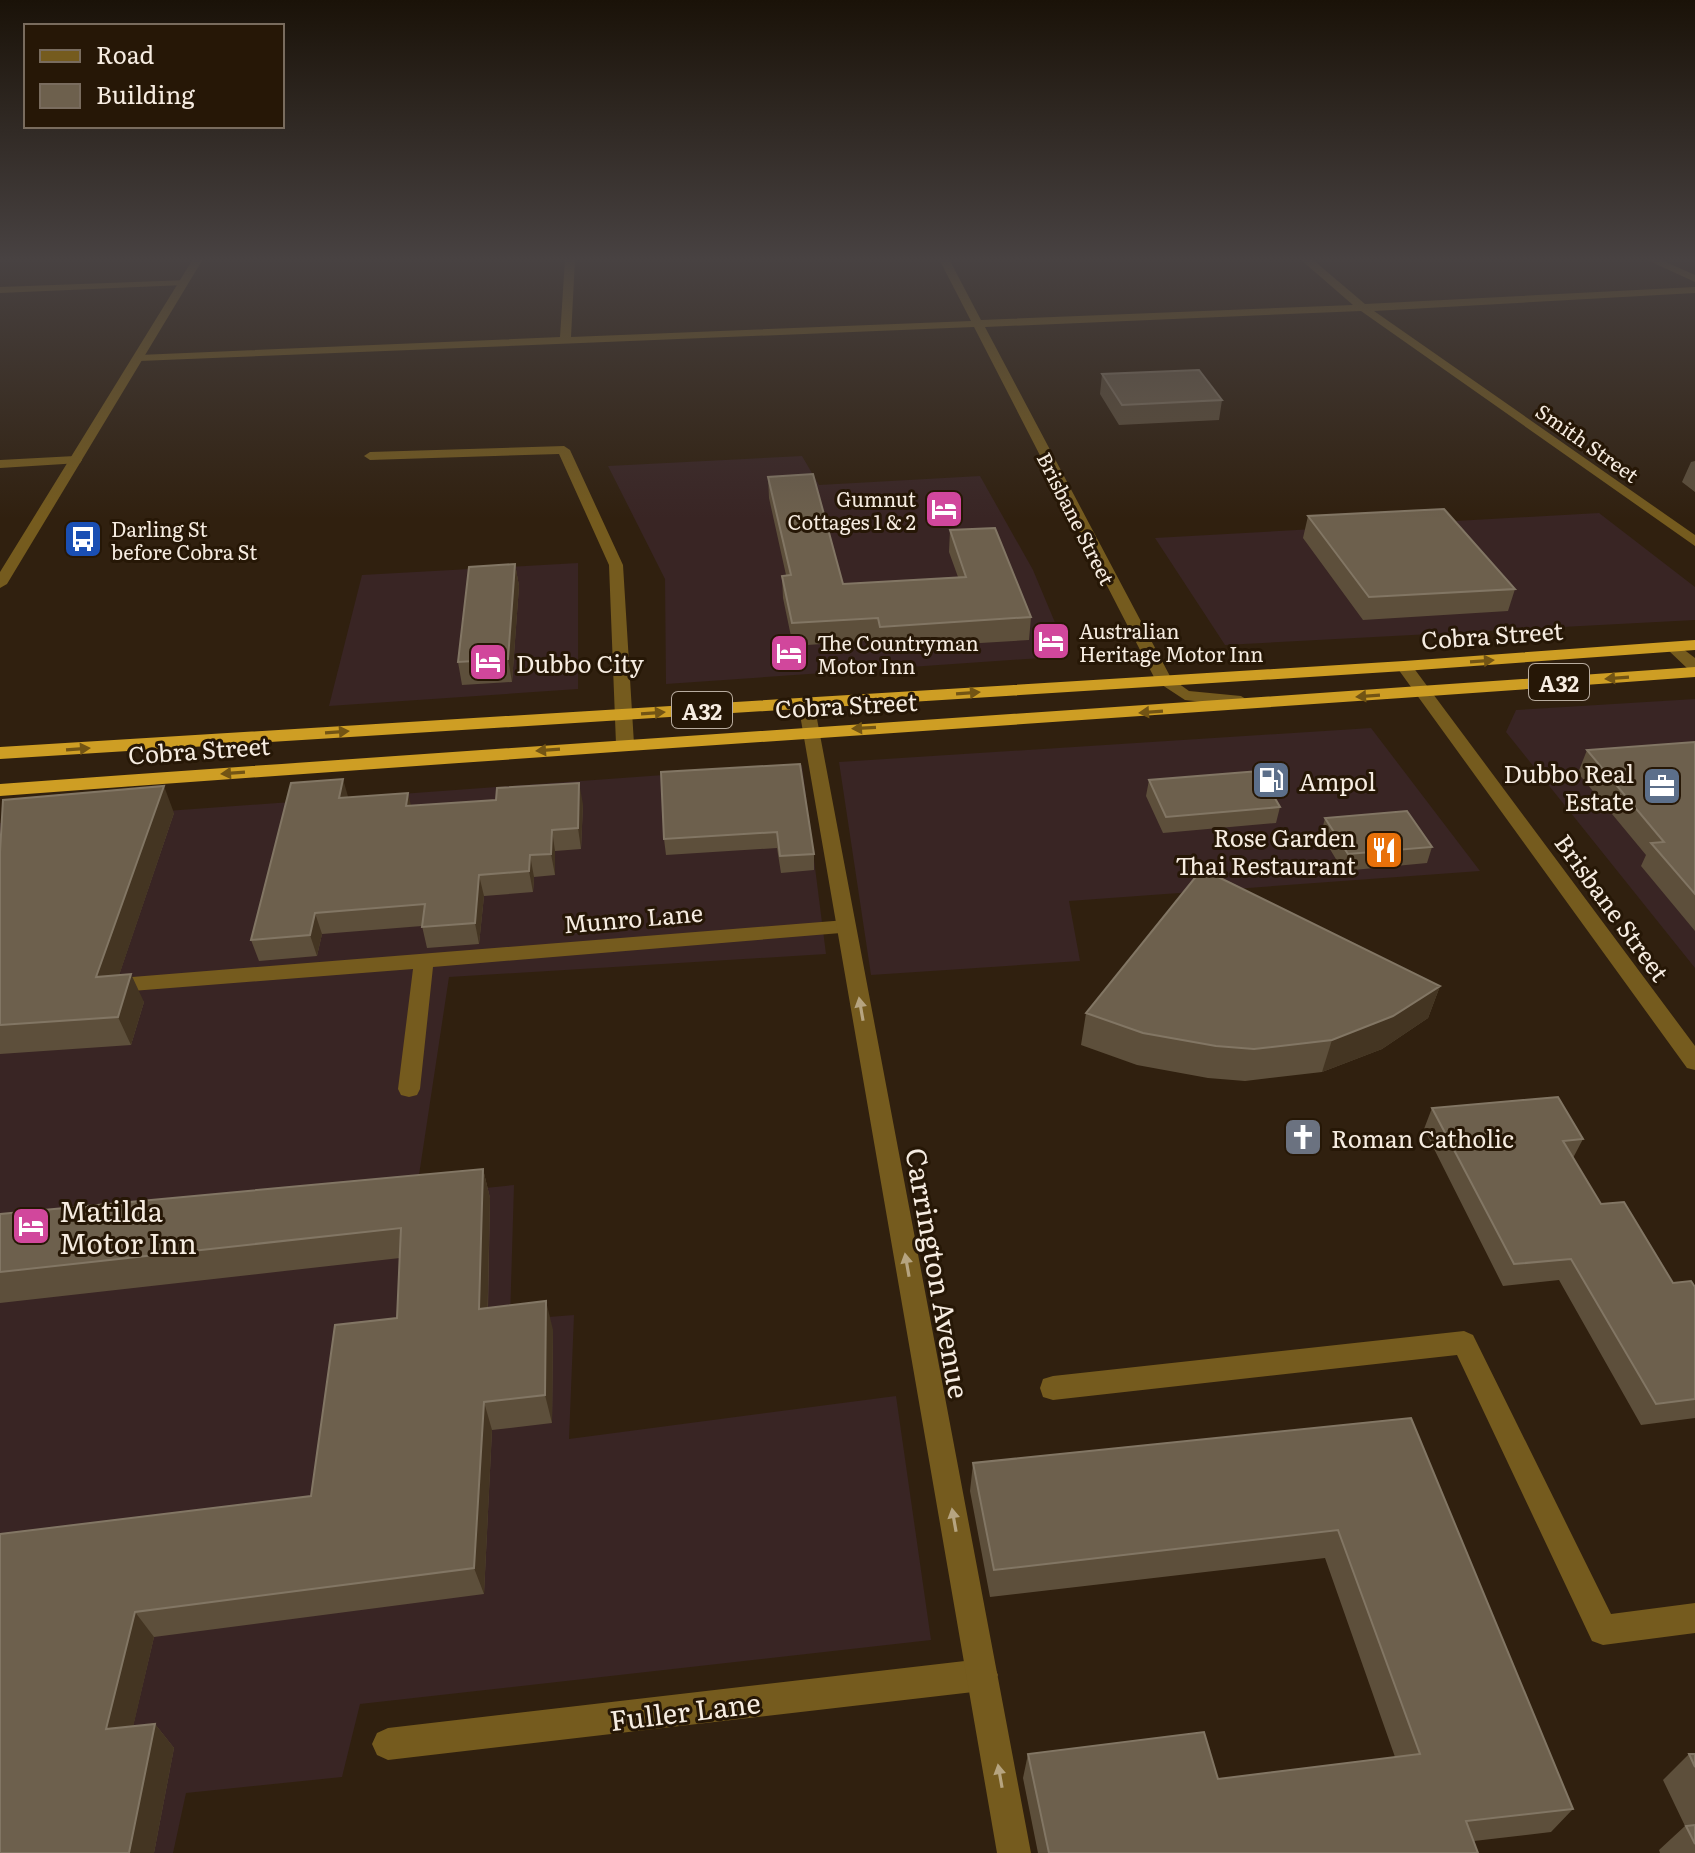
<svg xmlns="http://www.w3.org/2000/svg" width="1695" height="1853" font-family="Literata,serif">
<rect width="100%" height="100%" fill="#30200f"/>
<path fill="#392524" d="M802,456L819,485L980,476L1033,570L1069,656L666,684L665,579L608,466Z
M1599,513L1695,587V620L1225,645L1155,538Z
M578,563V689L329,706L362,575Z
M1695,699V968L1506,732L1516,710Z
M1371,728L1480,871L1069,901L1080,961L871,975L839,762Z
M802,765L826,954L449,977L416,1195L514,1185L510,1320L574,1315L569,1439L896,1396L931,1640L360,1704L342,1777L186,1793L173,1853H0V823Z"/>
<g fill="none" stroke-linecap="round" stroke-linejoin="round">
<path fill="#755b1e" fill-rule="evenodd" d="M1674,642L1695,658V672L1689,670L1668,650L1666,647Z
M846,920L853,922L856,927L853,932L433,967L420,1089L417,1095L409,1097L401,1095L398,1089L413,969L132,991L125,989L122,984L125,979L132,977Z
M1464,1331L1473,1335L1611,1614L1695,1603V1633L1603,1645L1592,1641L1457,1355L1053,1400L1043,1397L1040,1388L1043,1379L1053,1376Z
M982,1659L993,1664L998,1675L993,1686L982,1691L388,1760L377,1755L372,1744L377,1733L388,1728Z"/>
<path fill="#755b1e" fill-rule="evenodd" d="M565,259H575L571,337L971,321L939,259H949L981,320L1353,305L1300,259H1312L1365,304L1695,287V293L1374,311L1695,535V546L1361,311L985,327L1171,678L1189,691L1241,696L1249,701L1241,706L1185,700L1156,681L974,327L139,361L133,358L139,355L560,337Z
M188,280V284L184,285L0,293V287Z
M564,446L570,450L623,565L634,744L625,749L616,744L609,565L559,454L370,460L364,456L370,452Z
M75,456L82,460L80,463L0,468V460Z
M1404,661L1410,663L1695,1046V1070L1687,1068L1398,669V663Z
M806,698L814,703L1031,1853H997L798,703Z"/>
<path fill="#755b1e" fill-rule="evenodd" d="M193,259H203L7,584L0,588V572Z
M1645,259H1659L1695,275V282Z"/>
<path fill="#ce9e24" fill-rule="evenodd" d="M1695,640V650L1404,671L0,759V747L1404,661Z
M1695,667V677C1130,718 565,754 0,796V784C565,743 1130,707 1695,667Z"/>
</g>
<path fill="#5d4f3b" d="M1102,374L1222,400L1219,420L1119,425L1100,394Z
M1695,461V492L1682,482L1691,462Z
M768,477L843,584L958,577L949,552L950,530L1031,617L1029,640L880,649L878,640L793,646L783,598L782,576L786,575L769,498Z
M1308,516L1515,589L1508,611L1363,620L1303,538Z
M515,564L519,586L512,682L462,685L458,662Z
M1695,742V931L1641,866L1646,855L1578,773L1587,750Z
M800,764L814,854V870L781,873L777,848L666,855L664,839Z
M1149,780L1280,807L1276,823L1163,833L1146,796Z
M348,798L411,806L583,804L581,849L555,851V875L534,877L533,892L484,896L479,944L427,948L422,926L322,934L317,956L259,961L251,940Z
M174,813L119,975L144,1002L131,1045L0,1054V852Z
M1325,818L1432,847L1427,863L1343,871L1321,834Z
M1440,986L1428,1018L1382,1049L1322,1072L1245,1081L1208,1078L1137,1065L1081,1045L1086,1013Z
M1432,1108L1583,1139L1573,1158L1601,1204L1673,1283L1695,1287V1418L1641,1425L1559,1280L1503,1286L1424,1129Z
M483,1169L490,1198L488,1308L553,1330L552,1423L492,1430L484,1594L154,1637L133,1726L155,1724L174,1748L154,1853L0,1534L311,1496L397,1318L400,1258L0,1303V1214Z
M1411,1418L1573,1809L1551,1832L1474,1841L1478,1853H1038L1023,1778L1028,1754L1218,1779L1395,1757L1325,1558L990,1597L970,1491L973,1463Z
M1689,1754H1695V1853H1660L1659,1850L1685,1826L1663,1780Z"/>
<path fill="#443522" d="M515,564L519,586L512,682L508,659Z
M343,779L349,800L339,798Z
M579,783L583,804L581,849L578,828Z
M164,786L174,813L109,1005L96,977Z
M408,793L413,814L406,806Z
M552,830L555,851V875L551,854Z
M530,855L534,877L533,892L529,871Z
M479,875L484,896L479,944L475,923Z
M315,913L322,934L317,956L310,935Z
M131,974L144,1002L131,1045L118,1017Z
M1440,986L1428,1018L1382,1049L1322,1072L1332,1040Z
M483,1169L490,1198L487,1337L479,1309Z
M546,1301L553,1330L552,1423L545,1395Z
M484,1402L492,1430L484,1594L474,1568Z
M135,1612L154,1637L127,1753L106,1729Z
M155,1724L174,1748L154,1853H129Z"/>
<path fill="#6d604d" stroke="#827664" stroke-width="2" d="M1199,370L1222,400L1122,405L1102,374Z
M813,474L843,584L966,577L950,530L995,528L1031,617L880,627L878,618L792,623L782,576L791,575L768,477Z
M1444,509L1515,589L1369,597L1308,516Z
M515,564L508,659L458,662L469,567Z
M1695,742V894L1651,843L1664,842L1587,750Z
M800,764L814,854L780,856L777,832L664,839L661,772Z
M1259,771L1280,807L1166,817L1149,780Z
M343,779L339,798L408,793L406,806L496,800L497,788L579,783L578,828L552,830L551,854L530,855L529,871L479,875L475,923L422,927L425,904L315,913L310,935L251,940L291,783Z
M164,786L96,977L131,974L118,1017L0,1025V852L3,800Z
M1407,811L1432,847L1348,854L1325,818Z
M1202,869L1440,986L1393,1016L1332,1040L1254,1049L1216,1046L1143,1033L1086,1013Z
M1558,1097L1583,1139L1563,1141L1601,1204L1624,1202L1673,1283L1691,1281L1695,1287V1399L1656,1404L1571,1259L1514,1264L1432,1108Z
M483,1169L479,1309L546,1301L545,1395L484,1402L474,1568L135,1612L106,1729L155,1724L129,1853H0V1534L311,1496L335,1325L397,1318L401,1228L0,1272V1214Z
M1411,1418L1573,1809L1466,1821L1478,1853H1049L1028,1754L1204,1732L1218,1779L1420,1754L1338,1530L994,1570L973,1463Z
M1689,1754H1695V1767Z
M1695,1825V1844L1686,1826Z"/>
<defs><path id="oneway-solid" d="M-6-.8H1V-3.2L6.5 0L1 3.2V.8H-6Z" transform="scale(2)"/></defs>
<g fill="#725414">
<use href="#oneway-solid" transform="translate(1482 661) rotate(-4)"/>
<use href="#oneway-solid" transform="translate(1617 678) rotate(176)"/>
<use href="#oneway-solid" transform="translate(968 693) rotate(-4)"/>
<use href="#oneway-solid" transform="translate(1368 696) rotate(176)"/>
<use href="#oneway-solid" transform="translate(1151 712) rotate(176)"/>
<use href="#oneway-solid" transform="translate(653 713) rotate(-4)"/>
<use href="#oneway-solid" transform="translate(864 728) rotate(177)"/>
<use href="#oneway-solid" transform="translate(337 732) rotate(-4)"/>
<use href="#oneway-solid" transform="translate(78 749) rotate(-4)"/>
<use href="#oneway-solid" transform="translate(548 750) rotate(176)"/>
<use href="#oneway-solid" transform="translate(233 773) rotate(176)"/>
</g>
<g fill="#b6a480">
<use href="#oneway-solid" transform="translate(861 1009) rotate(-100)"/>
<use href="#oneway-solid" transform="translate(907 1265) rotate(-100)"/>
<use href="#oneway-solid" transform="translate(954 1520) rotate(-100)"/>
<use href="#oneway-solid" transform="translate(1000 1776) rotate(-100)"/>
</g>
<linearGradient id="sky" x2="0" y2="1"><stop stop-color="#1a1208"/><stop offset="0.5" stop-color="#484242"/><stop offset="1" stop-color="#484242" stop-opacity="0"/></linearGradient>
<rect width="1695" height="519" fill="url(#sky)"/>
<defs>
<symbol id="hotel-square" viewBox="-11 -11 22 22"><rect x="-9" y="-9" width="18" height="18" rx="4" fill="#d1479c" stroke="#261706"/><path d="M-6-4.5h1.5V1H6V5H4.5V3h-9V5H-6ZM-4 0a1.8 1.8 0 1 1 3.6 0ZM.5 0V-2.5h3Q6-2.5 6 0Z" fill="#fff"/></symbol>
<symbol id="bus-square" viewBox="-11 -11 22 22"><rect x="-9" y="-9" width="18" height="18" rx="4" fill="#1a4fb4" stroke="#261706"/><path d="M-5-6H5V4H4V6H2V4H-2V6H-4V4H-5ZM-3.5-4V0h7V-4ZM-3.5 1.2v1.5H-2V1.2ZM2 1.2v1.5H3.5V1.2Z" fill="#fff"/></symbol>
<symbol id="fuel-square" viewBox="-11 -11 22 22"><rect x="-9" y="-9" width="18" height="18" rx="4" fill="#5c6f8a" stroke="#261706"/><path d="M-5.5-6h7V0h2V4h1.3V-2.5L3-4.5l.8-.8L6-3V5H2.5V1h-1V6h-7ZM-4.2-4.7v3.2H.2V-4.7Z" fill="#fff"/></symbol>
<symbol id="office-square" viewBox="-11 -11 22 22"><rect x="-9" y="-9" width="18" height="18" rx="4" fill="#5c6f8a" stroke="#261706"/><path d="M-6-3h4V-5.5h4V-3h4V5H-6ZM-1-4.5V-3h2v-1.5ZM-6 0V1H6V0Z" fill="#fff"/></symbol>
<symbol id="restaurant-square" viewBox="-11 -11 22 22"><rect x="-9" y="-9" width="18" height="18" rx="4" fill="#e8710a" stroke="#261706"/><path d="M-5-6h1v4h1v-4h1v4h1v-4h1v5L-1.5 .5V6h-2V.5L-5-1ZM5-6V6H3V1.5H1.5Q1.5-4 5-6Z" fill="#fff"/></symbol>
<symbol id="church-square" viewBox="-11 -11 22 22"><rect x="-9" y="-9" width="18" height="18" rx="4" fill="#6b7280" stroke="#261706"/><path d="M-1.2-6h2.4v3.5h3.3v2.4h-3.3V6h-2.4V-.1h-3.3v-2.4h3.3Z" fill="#fff"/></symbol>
</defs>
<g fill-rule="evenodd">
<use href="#hotel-square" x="922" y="487" width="44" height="44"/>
<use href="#bus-square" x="61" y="517" width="44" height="44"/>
<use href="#hotel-square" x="1029" y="619" width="44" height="44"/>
<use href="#hotel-square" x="767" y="631" width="44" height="44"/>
<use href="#hotel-square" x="466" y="640" width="44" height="44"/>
<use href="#fuel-square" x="1249" y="758" width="44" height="44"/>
<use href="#office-square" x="1640" y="764" width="44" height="44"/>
<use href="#restaurant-square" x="1362" y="828" width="44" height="44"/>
<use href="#church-square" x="1281" y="1115" width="44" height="44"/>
<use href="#hotel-square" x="9" y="1204" width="44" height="44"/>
</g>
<g text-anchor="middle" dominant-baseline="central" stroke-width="6" stroke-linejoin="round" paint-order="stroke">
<g font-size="20" fill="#f6ece1" stroke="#261706">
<text transform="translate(1588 442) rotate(35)">Smith Street</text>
<text transform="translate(1077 518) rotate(63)">Brisbane Street</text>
</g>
<g font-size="20" fill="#f6ece1" stroke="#261706" text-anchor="start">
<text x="916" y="498" text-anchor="end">Gumnut<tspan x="916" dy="23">Cottages 1 &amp; 2</tspan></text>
<text x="111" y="528">Darling St<tspan x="111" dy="23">before Cobra St</tspan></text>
<text x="1079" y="630">Australian<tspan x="1079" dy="23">Heritage Motor Inn</tspan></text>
<text x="817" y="642">The Countryman<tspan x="817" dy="23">Motor Inn</tspan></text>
</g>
<g fill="#261706" stroke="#b8ac9f" stroke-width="2">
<rect x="1529" y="664" width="60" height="36" rx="6"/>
<rect x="672" y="692" width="60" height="36" rx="6"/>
</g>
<g font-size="22" font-weight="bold" fill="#f6ece1">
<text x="1559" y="682">A32</text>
<text x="702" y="710">A32</text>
</g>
<g font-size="24" fill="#f6ece1" stroke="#261706">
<text transform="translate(1492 634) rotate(-4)">Cobra Street</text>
<text transform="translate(846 704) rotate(-3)">Cobra Street</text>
<text transform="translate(199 749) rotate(-4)">Cobra Street</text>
<text transform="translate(1613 907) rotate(54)">Brisbane Street</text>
<text transform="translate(633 917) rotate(-5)">Munro Lane</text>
</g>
<g font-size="24" fill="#f6ece1" stroke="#261706" text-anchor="start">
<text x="516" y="662">Dubbo City</text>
<text x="1634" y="772" text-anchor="end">Dubbo Real<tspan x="1634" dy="28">Estate</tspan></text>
<text x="1299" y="780">Ampol</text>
<text x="1356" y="836" text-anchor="end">Rose Garden<tspan x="1356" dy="28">Thai Restaurant</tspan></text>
<text x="1331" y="1137">Roman Catholic</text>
</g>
<g font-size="28" fill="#f6ece1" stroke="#261706" text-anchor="start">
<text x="59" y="1210">Matilda<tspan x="59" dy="32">Motor Inn</tspan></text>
</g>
<g font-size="28" fill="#f6ece1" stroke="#261706">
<text transform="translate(939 1273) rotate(80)">Carrington Avenue</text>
<text transform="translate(685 1710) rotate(-7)">Fuller Lane</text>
</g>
</g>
<rect x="24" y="24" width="260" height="104" fill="#261706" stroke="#796c5e" stroke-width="2"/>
<rect x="40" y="50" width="40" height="12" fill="#755b1e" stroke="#796c5e" stroke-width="2"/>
<text x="96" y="64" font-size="24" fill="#f6ece1">Road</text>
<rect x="40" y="84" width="40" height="24" fill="#6d604d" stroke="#796c5e" stroke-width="2"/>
<text x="96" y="104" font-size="24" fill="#f6ece1">Building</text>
</svg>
